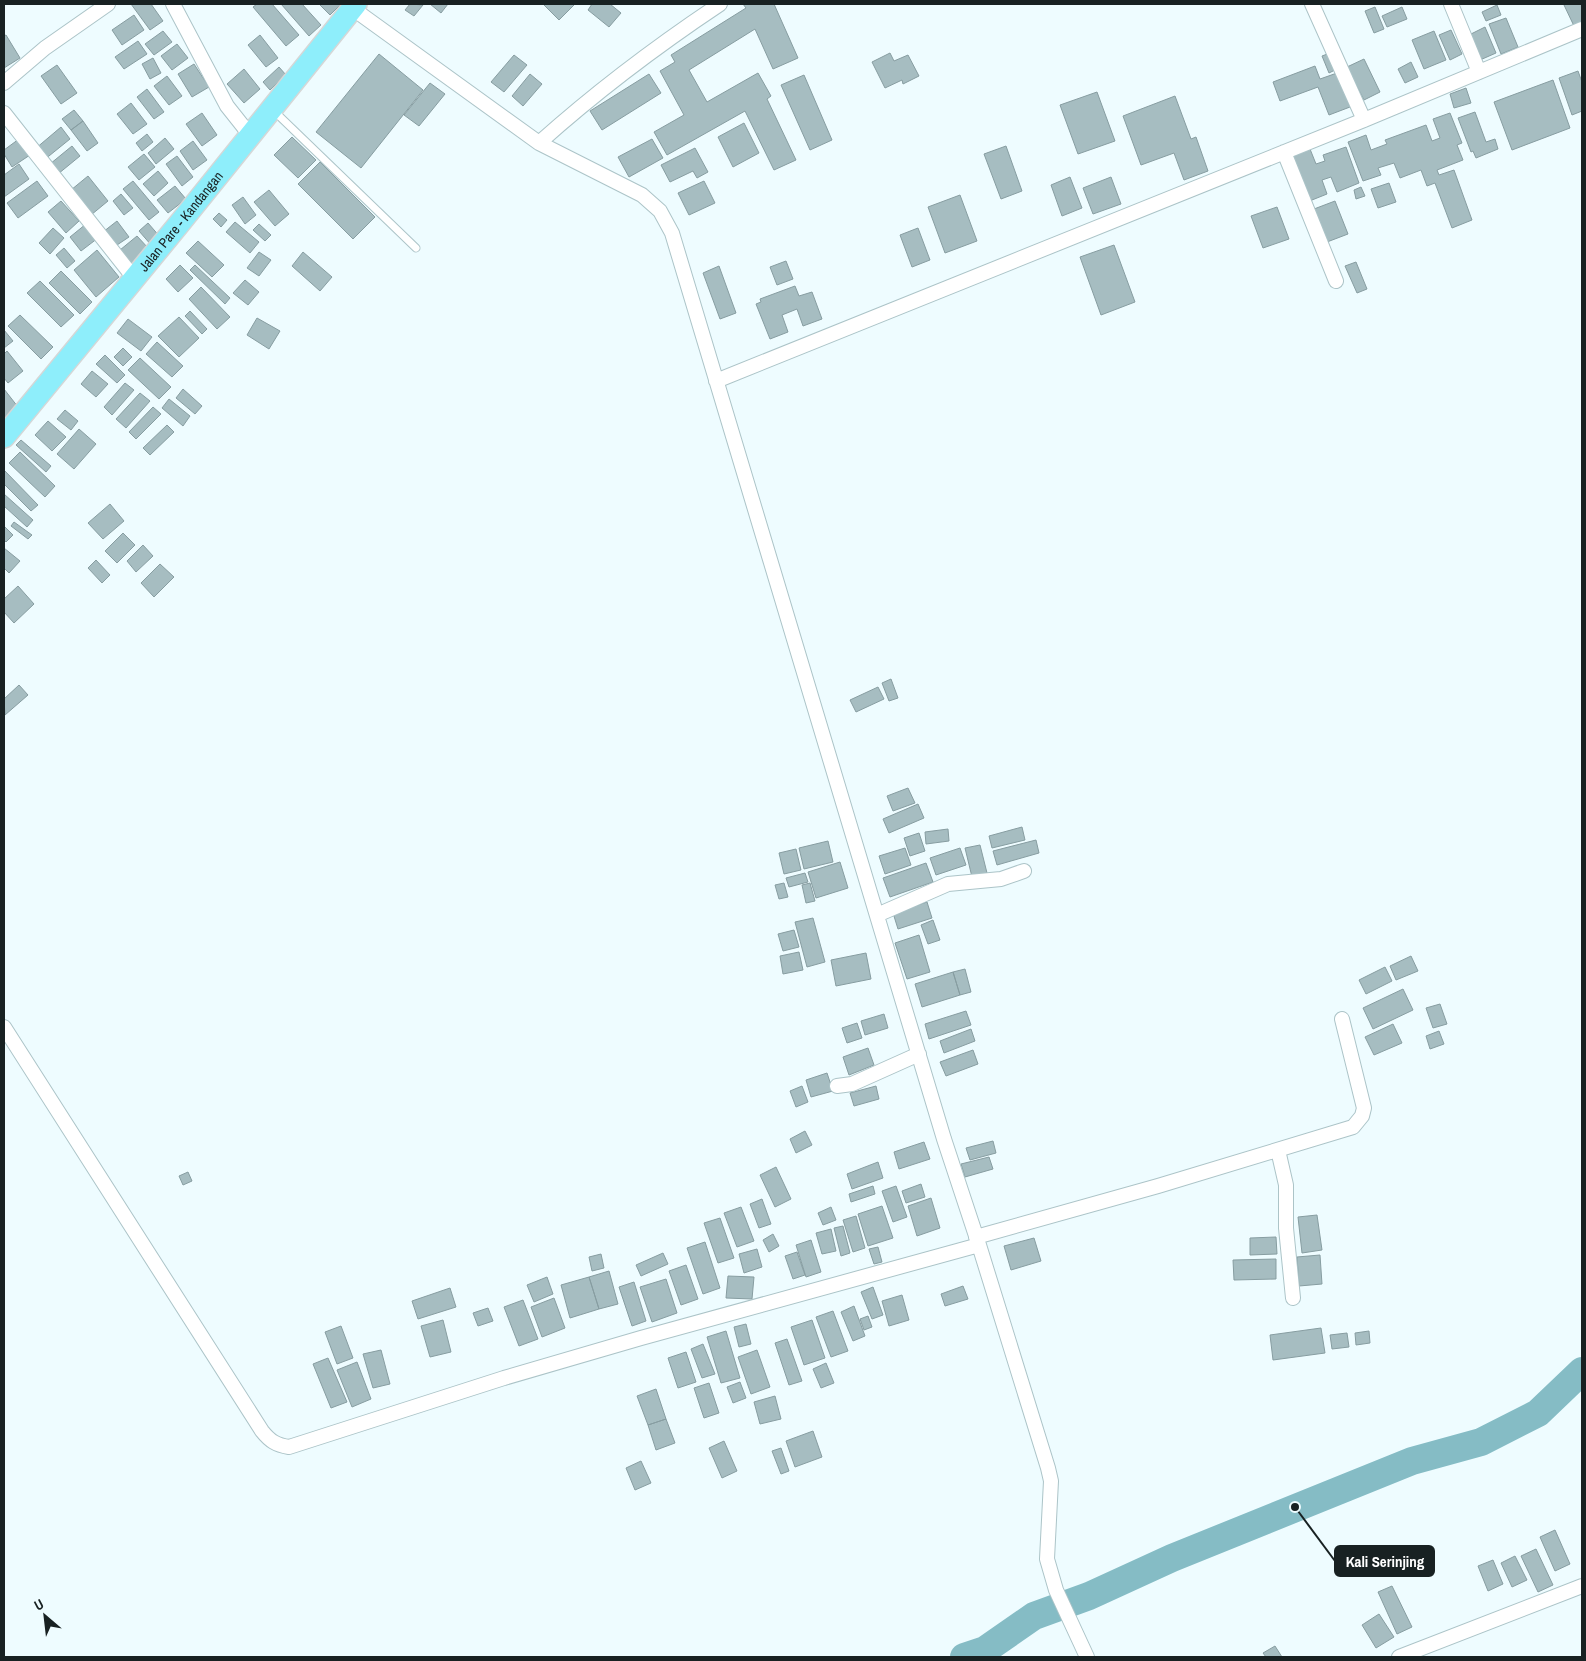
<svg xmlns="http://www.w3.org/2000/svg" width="1586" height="1661" font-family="'Archivo Narrow',sans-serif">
<rect width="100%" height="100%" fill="#eefcff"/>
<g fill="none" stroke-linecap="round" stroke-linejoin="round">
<path stroke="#85bcc5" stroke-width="28" d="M964,1657L985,1650L1034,1616L1089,1596L1172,1558L1412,1461L1481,1442L1538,1413L1582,1371"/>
</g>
<path fill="#a6bdc1" stroke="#879da1" d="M131,4H151L163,21L150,30Z
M257,4H272L299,35L286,46L253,7Z
M281,4H302L321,25L309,36Z
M319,4H341L330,15Z
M410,4L423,5L414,16L405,10Z
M430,4H448L441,13Z
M543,4H575L559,20Z
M592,4H610L621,13L609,27L588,10Z
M743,4H774L798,58L773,69L755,29L689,70L707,102L758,73L771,96L767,99L796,160L774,170L745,111L667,155L654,132L684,115L660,71L675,62L671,55L746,8Z
M1566,4H1582V22L1574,26L1564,5Z
M1497,5L1501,15L1486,21L1482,12Z
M1375,7L1384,29L1374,33L1365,11Z
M1402,7L1407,19L1387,27L1382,16Z
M134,15L144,30L122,45L112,30Z
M1506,18L1518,47L1501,54L1489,24Z
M1485,27L1496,53L1480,60L1469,35Z
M1451,30L1462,54L1450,60L1439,35Z
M163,31L172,42L154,55L145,44Z
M1434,31L1446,60L1424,69L1412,40Z
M6,35L20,58L4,68V36Z
M260,35L278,58L266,67L248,45Z
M138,41L147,54L124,69L115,57Z
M177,44L188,58L172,70L161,56Z
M890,53L894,61L908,55L919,76L903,84L902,80L885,88L872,62Z
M1330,53L1337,69L1329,73L1322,56Z
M379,54L423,90L361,168L316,132Z
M514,55L527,65L504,92L491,82Z
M153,58L161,73L150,79L142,64Z
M1364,59L1380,92L1364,100L1347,67Z
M1411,62L1418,77L1405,83L1398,69Z
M194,64L209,87L192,97L178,74Z
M57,65L77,93L61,104L41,76Z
M1315,66L1320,79L1337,73L1350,107L1329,115L1318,87L1280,101L1273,82Z
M279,67L286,75L270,90L263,82Z
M244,69L260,89L244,103L227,84Z
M1578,71L1582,82V111L1572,115L1559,78Z
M530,74L542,84L523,106L512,96Z
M649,74L661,93L602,130L590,111Z
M804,75L832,140L810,150L781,85Z
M167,76L182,96L169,105L154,86Z
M1553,80L1570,128L1512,150L1494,102Z
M430,83L445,94L419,126L404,115Z
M1466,88L1471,103L1454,108L1450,94Z
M147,89L164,112L154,119L137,97Z
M1097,92L1115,141L1078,154L1060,105Z
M1175,96L1191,139L1196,137L1208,171L1184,180L1174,153L1141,165L1123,116Z
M131,103L147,124L133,134L117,114Z
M74,110L83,121L71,130L62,119Z
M1475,112L1486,142L1495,139L1498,149L1476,158L1473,151L1471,152L1458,118Z
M202,113L217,135L202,146L186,124Z
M1450,113L1462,143L1457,145L1463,160L1437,170L1439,175L1454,170L1472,220L1452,228L1435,183L1427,186L1421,170L1400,178L1394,163L1378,168L1381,175L1363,181L1348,142L1366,135L1371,150L1387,144L1385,140L1426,125L1432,141L1440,138L1433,119Z
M83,121L98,143L87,151L71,130Z
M744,123L759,153L733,167L718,137Z
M61,127L70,139L44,160L35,149Z
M147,134L153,142L142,151L136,143Z
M292,137L316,160L298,178L274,155Z
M165,138L174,149L156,164L148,153Z
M19,139L30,155L12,167L4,154V150Z
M652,139L663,158L629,177L618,157Z
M193,141L207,160L193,170L180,151Z
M72,146L80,156L58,174L50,164Z
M1006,146L1022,191L1001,199L984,154Z
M1346,147L1359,183L1337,192L1331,177L1322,180L1327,194L1307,202L1290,157L1310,149L1316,164L1325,161L1323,155Z
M695,148L708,172L697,178L693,171L670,182L661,165Z
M144,154L155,167L139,180L128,167Z
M177,156L193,177L182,186L166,164Z
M320,162L375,217L353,239L298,184Z
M19,164L29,179L4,197V175Z
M158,171L168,183L154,196L143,184Z
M88,176L108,201L91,215L71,190Z
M1070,177L1082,208L1062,216L1051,185Z
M1111,177L1121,204L1093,214L1083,188Z
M37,181L48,196L18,218L7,203Z
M133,181L159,212L149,220L123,189Z
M704,181L715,203L689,215L678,193Z
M1389,183L1396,202L1378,208L1371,189Z
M175,186L186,199L168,213L157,200Z
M1361,187L1365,196L1356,199L1354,190Z
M269,190L289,214L275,226L254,202Z
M121,194L133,208L124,215L113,201Z
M960,195L977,241L945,253L928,207Z
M243,197L256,215L245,224L232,205Z
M61,201L79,221L66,233L48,212Z
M1335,201L1348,234L1327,242L1314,209Z
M1277,207L1289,239L1263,248L1251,216Z
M219,213L227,220L221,227L213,219Z
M117,221L129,237L114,247L103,232Z
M235,222L259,242L250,253L226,232Z
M148,223L161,238L152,246L139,231Z
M86,224L98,238L81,251L70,237Z
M259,224L271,235L265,241L253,230Z
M53,228L64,238L50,254L39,243Z
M918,228L930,260L912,267L900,235Z
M137,236L149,249L132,264L120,250Z
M198,241L224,265L212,277L186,253Z
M1114,245L1135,302L1101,315L1080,257Z
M64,248L75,261L67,268L56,255Z
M97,250L119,277L96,297L74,270Z
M259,252L271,260L259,276L247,268Z
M303,252L332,277L320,291L292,266Z
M786,261L793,279L777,285L770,267Z
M1356,262L1367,289L1357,293L1345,266Z
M180,265L193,278L178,292L166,279Z
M195,265L230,298L225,304L190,270Z
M719,266L736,313L720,319L703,273Z
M61,271L92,302L80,314L49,283Z
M245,280L259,292L248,305L233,293Z
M40,281L74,315L61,327L27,293Z
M795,286L799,296L812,292L822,319L803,326L797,309L782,315L788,332L770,339L756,304L761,302L760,299Z
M201,287L230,317L217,329L189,299Z
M190,311L207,329L202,334L185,316Z
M20,315L53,347L41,359L8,326Z
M179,317L199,338L179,357L158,336Z
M257,318L280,331L269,349L247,335Z
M128,319L152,337L141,351L117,333Z
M4,330L13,341L4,348Z
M157,342L183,366L172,377L146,354Z
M123,348L132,357L123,366L114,357Z
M7,351L23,371L8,383L4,378V354Z
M105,355L125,375L117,383L96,364Z
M140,358L171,387L159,399L128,370Z
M92,371L108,384L96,397L81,384Z
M125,383L134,390L112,415L104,407Z
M4,389L18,407L4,418Z
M183,389L202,406L195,414L176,398Z
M140,393L150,401L126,428L116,419Z
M169,399L190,416L183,426L162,408Z
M153,407L161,414L136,439L129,432Z
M65,410L78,421L71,430L57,419Z
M48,421L66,437L52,451L35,435Z
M167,425L174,432L150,455L143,448Z
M79,429L96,444L74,469L57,454Z
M21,440L51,466L46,472L16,445Z
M20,452L55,486L45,497L9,463Z
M4,470L38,505L31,511L4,484Z
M4,494L33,520L27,527L4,506Z
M110,504L124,521L103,539L88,523Z
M14,522L32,535L28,539L11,526Z
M4,526L13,535L6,542L4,540Z
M123,533L135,545L117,563L105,551Z
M143,545L153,556L136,572L127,561Z
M4,548L20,561L9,573L4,568Z
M96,560L110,575L102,583L88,568Z
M160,564L174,577L154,597L141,583Z
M18,586L34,604L14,623L4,612V599Z
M891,679L898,698L889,701L882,683Z
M19,685L28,695L5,715L4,699Z
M878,687L884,699L856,712L850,700Z
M908,788L915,803L893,811L887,796Z
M918,804L924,818L889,833L883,819Z
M1022,827L1025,840L992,848L989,836Z
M948,829L949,841L926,844L925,832Z
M919,833L925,851L910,856L904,838Z
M1036,840L1039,853L997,865L993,851Z
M828,841L833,862L804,869L799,848Z
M980,845L987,873L972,877L965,848Z
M905,848L911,865L885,874L879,856Z
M960,848L966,865L936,875L930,858Z
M796,849L801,870L784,874L779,853Z
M840,862L848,888L816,898L808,872Z
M926,863L933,882L890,897L883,878Z
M805,873L808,882L789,887L786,878Z
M784,883L788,897L779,899L775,885Z
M810,883L815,901L806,903L802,885Z
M927,902L932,918L898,929L893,913Z
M813,918L825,962L807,967L795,922Z
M933,920L940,940L928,944L921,925Z
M794,930L799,947L783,951L778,934Z
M919,935L930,972L907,979L895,943Z
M799,952L803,970L783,974L780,956Z
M866,953L871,979L836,986L831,960Z
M1411,956L1418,971L1396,980L1390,966Z
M1385,967L1392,981L1366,994L1359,980Z
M965,969L971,992L960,995L953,972Z
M953,972L960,995L922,1007L915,984Z
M1403,989L1413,1010L1373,1029L1363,1008Z
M1440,1004L1447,1024L1433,1028L1426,1008Z
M966,1011L971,1025L929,1039L925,1024Z
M884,1014L888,1028L865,1035L861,1021Z
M857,1023L862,1038L847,1043L842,1028Z
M1393,1024L1402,1043L1374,1055L1365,1037Z
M971,1029L975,1041L944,1053L940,1041Z
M1439,1031L1444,1044L1430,1049L1426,1036Z
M868,1048L874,1065L849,1075L843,1057Z
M973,1050L978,1064L946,1076L940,1062Z
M827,1073L833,1091L811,1097L806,1080Z
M802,1086L808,1102L796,1107L790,1091Z
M876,1086L879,1099L854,1106L850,1093Z
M805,1131L812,1145L796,1153L790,1139Z
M993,1141L996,1153L970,1160L966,1148Z
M924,1142L930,1159L899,1169L894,1152Z
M989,1157L993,1169L965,1177L961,1164Z
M878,1162L883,1178L852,1189L847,1174Z
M776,1167L791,1199L775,1207L760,1175Z
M188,1172L192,1181L183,1185L179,1176Z
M921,1184L925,1197L906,1203L902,1191Z
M873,1186L875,1194L851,1202L849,1194Z
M896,1186L907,1217L893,1222L882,1191Z
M931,1198L940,1228L917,1236L908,1206Z
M762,1199L771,1224L759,1228L750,1204Z
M882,1206L893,1238L868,1246L858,1214Z
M741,1207L754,1241L737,1247L724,1213Z
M831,1207L836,1220L823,1225L818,1213Z
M1317,1215L1322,1250L1302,1253L1298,1217Z
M856,1216L865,1248L853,1252L843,1220Z
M720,1218L734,1258L718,1263L704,1223Z
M843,1226L850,1253L841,1256L834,1228Z
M831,1229L836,1251L822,1254L816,1233Z
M773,1234L779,1246L769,1252L763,1240Z
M1276,1237L1277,1254L1250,1255V1238Z
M1034,1238L1041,1261L1011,1270L1004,1246Z
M811,1240L821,1272L806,1277L796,1245Z
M705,1242L720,1288L703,1294L687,1248Z
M878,1247L882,1262L874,1264L869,1249Z
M757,1249L762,1267L744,1273L739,1254Z
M797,1252L805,1275L793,1279L785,1256Z
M663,1253L668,1264L641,1276L636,1265Z
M601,1254L604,1268L592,1271L589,1257Z
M1320,1255L1322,1284L1299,1286L1297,1257Z
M1276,1259V1279L1234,1280L1233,1260Z
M686,1265L698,1299L681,1305L669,1271Z
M609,1271L618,1304L599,1309L589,1277Z
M728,1276L754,1277L752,1299L726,1298Z
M547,1277L553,1294L534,1302L527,1285Z
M589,1277L599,1309L570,1318L561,1285Z
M666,1279L677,1313L652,1322L640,1287Z
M634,1282L646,1321L632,1326L619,1287Z
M963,1286L968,1299L945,1306L941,1294Z
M873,1287L883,1315L872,1319L861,1292Z
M450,1288L456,1307L418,1319L412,1301Z
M902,1295L909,1320L889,1326L882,1301Z
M554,1298L565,1328L542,1337L531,1307Z
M523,1300L538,1339L519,1346L504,1307Z
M854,1306L865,1336L853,1341L841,1312Z
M488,1308L493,1321L478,1326L473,1313Z
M833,1311L848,1351L831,1357L816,1317Z
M868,1316L872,1327L864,1330L860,1319Z
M443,1320L451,1352L430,1357L421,1326Z
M812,1320L825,1358L804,1365L791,1327Z
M746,1324L751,1344L739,1347L734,1327Z
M341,1326L353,1358L337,1364L325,1332Z
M1321,1328L1325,1353L1273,1360L1270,1335Z
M726,1331L740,1378L721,1383L707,1337Z
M1369,1331L1370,1343L1356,1345L1355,1333Z
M1347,1333L1349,1347L1332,1349L1330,1335Z
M787,1339L802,1381L789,1385L775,1343Z
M703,1344L715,1374L702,1378L691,1349Z
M381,1350L390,1384L373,1388L363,1354Z
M757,1350L770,1387L751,1394L738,1357Z
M686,1352L696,1382L678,1388L668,1358Z
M328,1358L347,1402L331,1408L313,1364Z
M357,1362L371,1399L352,1407L337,1370Z
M826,1363L834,1383L821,1388L813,1369Z
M740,1382L746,1398L733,1403L727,1387Z
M709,1383L719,1413L704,1418L694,1388Z
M656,1389L666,1419L648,1425L637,1396Z
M775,1396L781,1419L760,1424L754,1402Z
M666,1419L675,1443L656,1450L648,1425Z
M813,1431L822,1457L795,1467L786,1441Z
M724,1441L737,1471L722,1478L709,1448Z
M781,1448L789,1471L781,1474L772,1451Z
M641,1461L651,1483L635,1490L626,1468Z
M1555,1530L1570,1564L1555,1571L1540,1537Z
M1536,1549L1553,1585L1538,1592L1521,1556Z
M1515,1556L1527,1580L1512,1587L1501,1563Z
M1493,1560L1503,1584L1488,1591L1478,1566Z
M1392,1586L1412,1627L1397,1634L1378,1592Z
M1379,1614L1394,1637L1376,1648L1362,1625Z
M1275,1646L1282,1657H1266L1263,1653Z"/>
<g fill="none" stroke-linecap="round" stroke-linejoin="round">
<defs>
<path id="lane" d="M274,111L416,248"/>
<path id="street" d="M173,4L227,106L250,135
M1312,4L1364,120
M1451,4L1479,72
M352,8L539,143L642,195L660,211L672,233L944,1139L979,1245L1048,1468L1051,1481L1047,1559L1056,1590L1087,1657
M4,83L45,48L108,4
M4,113L134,278
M539,143C596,92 657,46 720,4
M1284,152L1336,281
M716,381L1364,120L1582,29
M877,915L948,884L1001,879L1024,871
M4,1027L262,1431C270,1441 276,1445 289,1447L504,1378L641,1338L979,1245
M837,1086L852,1084L919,1054
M1278,1150L1286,1185V1228L1293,1298
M976,1237L1158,1186L1353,1127L1362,1116L1364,1108L1342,1019
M1399,1657L1582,1586"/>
<g id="primary">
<path id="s1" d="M4,437L179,224L356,4"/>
</g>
</defs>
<use href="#lane" stroke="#acc4c8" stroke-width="9"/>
<use href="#street" stroke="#acc4c8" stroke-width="16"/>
<use href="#primary" stroke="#d5d7d7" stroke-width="24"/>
<use href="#lane" stroke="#fff" stroke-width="7"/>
<use href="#street" stroke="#fff" stroke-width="14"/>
<use href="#primary" stroke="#8eeefb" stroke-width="21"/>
</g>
<g text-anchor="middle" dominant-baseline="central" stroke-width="5" stroke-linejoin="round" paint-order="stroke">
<g font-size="14" fill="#182122" stroke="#eefcff">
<text stroke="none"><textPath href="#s1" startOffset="279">Jalan Pare - Kandangan</textPath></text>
</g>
</g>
<path fill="none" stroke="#182122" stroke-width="2" d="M1295 1507L1335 1561"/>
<circle fill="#182122" stroke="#eefcff" stroke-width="2" cx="1295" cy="1507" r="5"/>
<rect fill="#182122" stroke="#182122" stroke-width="2" x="1335" y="1546" width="99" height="30" rx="5"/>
<g font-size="15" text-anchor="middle" font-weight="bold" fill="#fff">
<text x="1385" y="1567">Kali Serinjing</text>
</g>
<rect width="1586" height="1661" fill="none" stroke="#182122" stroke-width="10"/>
<g transform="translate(45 1616) rotate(332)" stroke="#eefcff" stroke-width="4" paint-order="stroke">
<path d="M0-4L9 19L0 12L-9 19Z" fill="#182122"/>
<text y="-8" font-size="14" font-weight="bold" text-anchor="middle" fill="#182122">U</text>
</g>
</svg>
